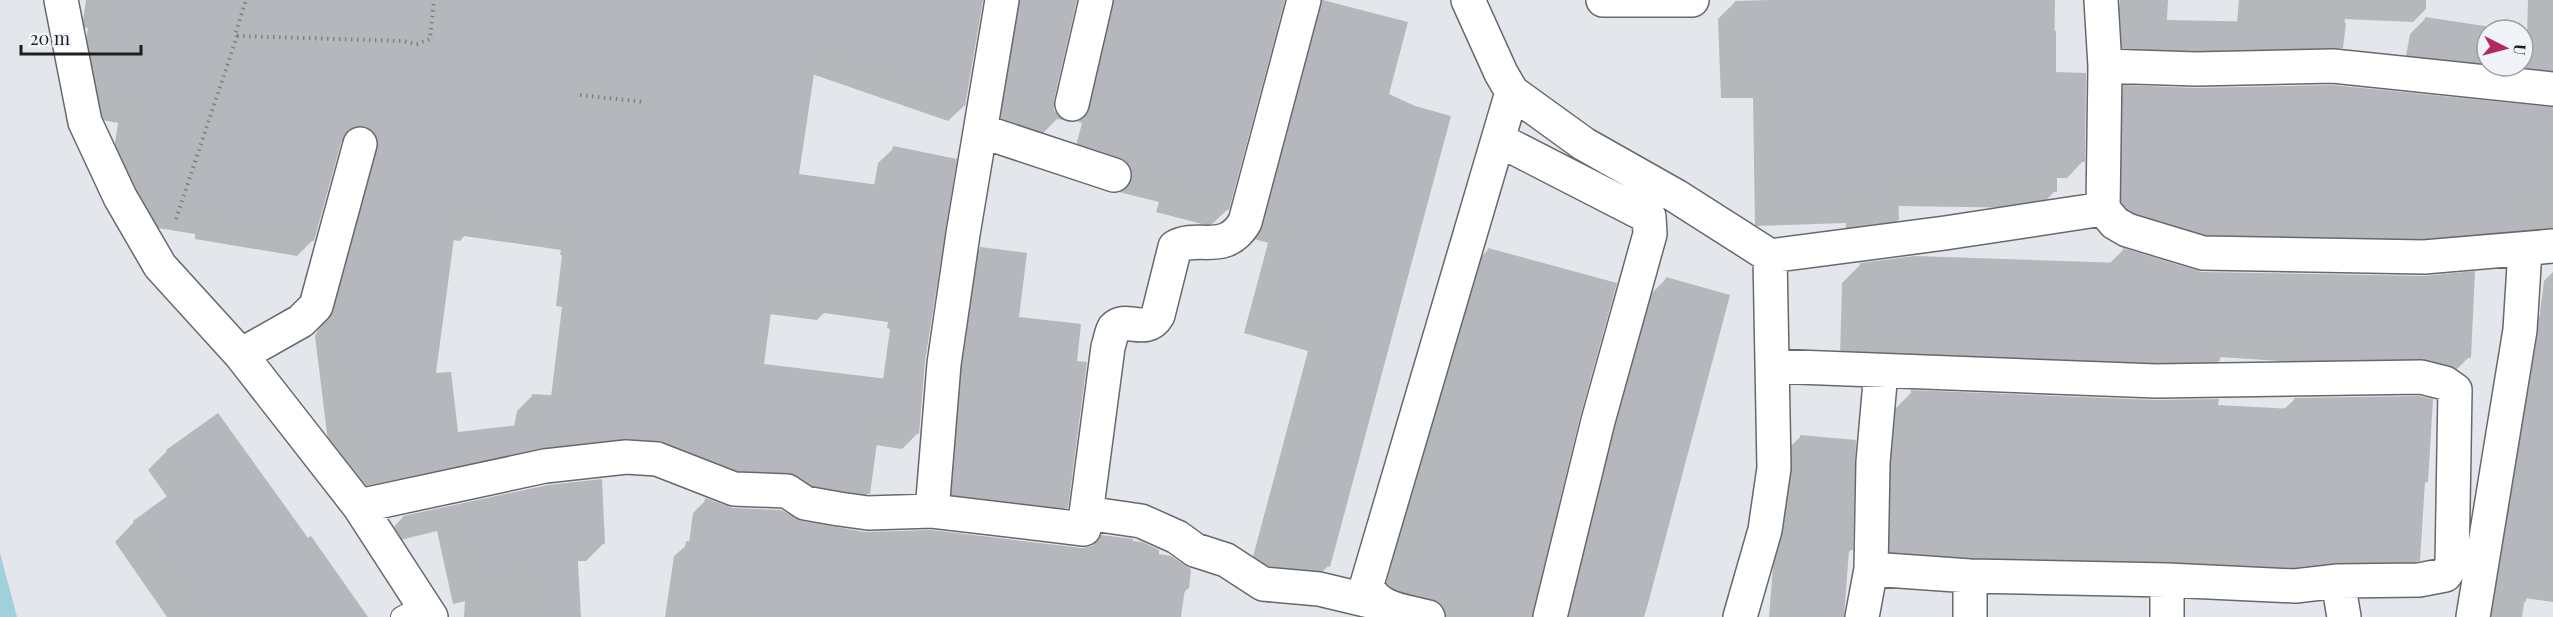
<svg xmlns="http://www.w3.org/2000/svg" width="2553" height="617" font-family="'Playfair Display',serif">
<rect width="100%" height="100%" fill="#e3e6ea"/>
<path fill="#9fd0db" d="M0,553L17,617H0Z"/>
<path fill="#0003" fill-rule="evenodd" d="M86,0H982L964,106L948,121L812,74L797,175L874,186L878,163L894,148L924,361L918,433L902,449L875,445L868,493L853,509L648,457L351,500L330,458L315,336L319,328L363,166L349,141H340L313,240L297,256L195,239V234L133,224L112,163L118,123L85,117L79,86L88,28L82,27ZM464,236L561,250L560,255H562L556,306L562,307L551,397L532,396L517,411L514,427L457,433L434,375L452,240L460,241ZM824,313L888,322L887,328L890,329L883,380L762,365L769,314L817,320Z
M997,0H1075L1052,100V109L1057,119L1042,134L988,125Z
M1115,0H1283L1228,209L1210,226L1156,212L1159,202L1115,191L1071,164Z
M1323,0L1406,23L1388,95L1328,566L1310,584L1250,568L1308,351L1244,333L1268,243L1248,237L1305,18Z
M1789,0H2055L2054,73L2083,161L2067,178H2055V191L2038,208L1897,206L1898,220L1881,236L1845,241L1846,223L1755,226L1753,98H1721L1718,19L1735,2Z
M2120,0H2167L2165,21L2237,23L2239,0H2426V9L2413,22L2345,19L2341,47L2329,60H2114Z
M2528,0H2553V96L2403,72L2410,34L2426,18L2501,30H2487V66H2523V33L2527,34Z
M2124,87L2553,109V252L2189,250L2118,228L2108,103Z
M981,248L1017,319L1066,507L1051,523L938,509L966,264Z
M1488,250L1578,416L1529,617H1421L1380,606L1471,267Z
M2123,250L2469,357L2451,375L2279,378L2280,361L2219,357V361L2200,379L1840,358L1842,283L1860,265L2109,264Z
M2553,272V602L2525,598L2522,617H2479L2524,331L2540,315L2544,281Z
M1666,279L1642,617H1556L1648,297Z
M1912,392L2283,410L2295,399L2427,481L2423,485L2418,560L2400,578L1873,569L1876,462L1892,446L1894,410Z
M1800,437L1851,550L1848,553L1842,617H1769L1782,455Z
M167,451L366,617H167L115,542L134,522L168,498L148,470Z
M548,486L604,543L586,561H577L580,617H464L465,601L453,604L437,531L388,543L386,535L403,517Z
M706,500L733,509L865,533L1082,549L1131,542L1157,556L1188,588L1183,594L1180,617H665L674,556L689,543L693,513Z"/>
<path fill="#b6b7bc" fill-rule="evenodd" d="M105,0H983L965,106L817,54L799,174L886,186L893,146L957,159L925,361L919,434L879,428L870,494L812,485L788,472L738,470L710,460L711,458L664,442L627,438L541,448L367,485L362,480L353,442L345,443L330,319L334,311L378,149V139L373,130L364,126H355L346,131L342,139L314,241L209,224L210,219L148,208L129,172L133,149L127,148L133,108L100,102L94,70ZM477,221L576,234L575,240H577L570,291L576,292L571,330L573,331L564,396L532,394L528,424L458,432L451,372L436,373L456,223L477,226ZM773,297L834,305L835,297L902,307V313H905L896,380L764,364Z
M1020,0H1077L1054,100V110L1063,120L1003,110Z
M1114,0H1285L1229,210L1173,194L1175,185L1132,173L1128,163L1120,157L1087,146L1093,124L1077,122L1085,117L1090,108Z
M1322,0L1408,22L1389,94L1415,106L1451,116L1330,567L1267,550L1325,333L1261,315L1285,225L1265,219Z
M1770,0H2049V30L2056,31V72L2086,73L2085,162H2057V192L1898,190L1899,220L1861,225L1862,207L1771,210L1769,81L1737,82L1735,1Z
M2130,0H2168L2167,20L2275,22L2276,16L2346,23L2343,48L2196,50L2126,48Z
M2425,17L2511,30H2487V63L2419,56Z
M2523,32L2553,37V70L2513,66H2523Z
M2123,85L2196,88L2332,85L2553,107V147L2550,146L2543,197L2528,195L2524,230L2423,238L2206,234L2135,213L2123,203Z
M980,247L1027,253L1019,317L1081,324L1077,361L1087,362L1068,508L952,495L963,366Z
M1488,248L1617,283L1580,417L1532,617H1501L1397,589Z
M2123,248L2202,272L2424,276L2475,271L2471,358L2435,356V361L2421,358L2296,360L2298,344L2221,339L2220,361L2156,362L1912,353L1913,342L1857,340L1860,263L1915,256L2123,263Z
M1666,277L1730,295L1649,600L1644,617H1569L1616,426L1653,292L1661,294Z
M2541,301L2553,302V501L2547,544L2553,545V584L2529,580L2526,602L2495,597L2539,333Z
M1911,390L2155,400L2219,399L2218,405L2293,409L2294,398L2419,396L2433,399L2428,482H2425L2420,561L2323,564L2287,562V567L2239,565V560L2158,556V561L1890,552L1893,443L1909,444Z
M218,413L308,538L311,536L368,617H199L133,521L188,481L166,450Z
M1800,435L1856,440L1853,550H1849L1844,617H1785Z
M602,479L605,544L577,545L581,617H530L528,574L471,587L454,514L405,526L403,516L548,485Z
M705,498L733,508L781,510L802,521L865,532L931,530L1082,548L1092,546L1101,535L1133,539V541L1142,542L1159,550V554L1171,556L1191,569L1189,589L1185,588L1181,617H752L677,607L686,541L699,543Z"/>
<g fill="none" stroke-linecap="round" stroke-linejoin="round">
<defs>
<path id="service" d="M401,617L423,605"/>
<path id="minor" d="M61,0L85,122L120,197L160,266L241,355L359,506L431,617
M1468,0L1501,73L1512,92L1584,144L1676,196L1770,256L1945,233L2103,209
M1603,0H1692
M2101,0L2105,66L2103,209L2115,223L2127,230L2203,253L2424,257L2553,246
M2105,66L2196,69L2333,66L2553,89
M1072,104L1096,0
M981,131L1114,175
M1499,140L1649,217L1650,234L1598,421L1550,617
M241,355L301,321L316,306L360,144
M1773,366L2156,381L2421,377L2445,383L2455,390L2452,565L2445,575L2419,580L2338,581
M1881,371L1873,462L1871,569L1970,576L2167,580L2295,586L2338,581L2344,617
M359,506L545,466L626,457L657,459L734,489L787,491L805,503L839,509L868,513L932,511L1084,529L1108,347C1110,342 1111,333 1114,328C1125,315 1146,336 1158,315L1175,247C1199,234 1225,256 1245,222L1304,0
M932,511L944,364L963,234L1002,0
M1086,513L1141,521L1177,537L1195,550L1226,560L1263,584L1319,589L1382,604
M1970,576V617
M1428,617C1405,611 1374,609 1367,584L1512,92
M1740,617L1765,530L1774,468L1770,256
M1862,617L1871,569
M2167,617V580
M2473,617L2520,330L2525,250"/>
</defs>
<use href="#service" stroke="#66696c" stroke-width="22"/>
<use href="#minor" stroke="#66696c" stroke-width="36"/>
<path stroke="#7e8083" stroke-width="4" stroke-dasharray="1.5 4.5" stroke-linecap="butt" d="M237,36L402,41L417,44L430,39L434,0
M580,95L645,102
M176,219L237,36L235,35L246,0"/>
<use href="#service" stroke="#fff" stroke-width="20"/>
<use href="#minor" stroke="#fff" stroke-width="33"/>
</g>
<g transform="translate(2505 48) rotate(96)"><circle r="28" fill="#f0f3f8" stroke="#9c9ea2" stroke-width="1.5"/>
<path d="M0-4.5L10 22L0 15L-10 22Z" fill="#b52962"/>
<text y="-9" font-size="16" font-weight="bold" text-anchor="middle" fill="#1d1f20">U</text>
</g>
<path d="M21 45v9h120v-9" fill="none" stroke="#1d1f20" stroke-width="3"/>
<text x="30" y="45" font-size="18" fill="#1d1f20" stroke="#f0f3f8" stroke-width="4.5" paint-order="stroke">20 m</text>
</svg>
